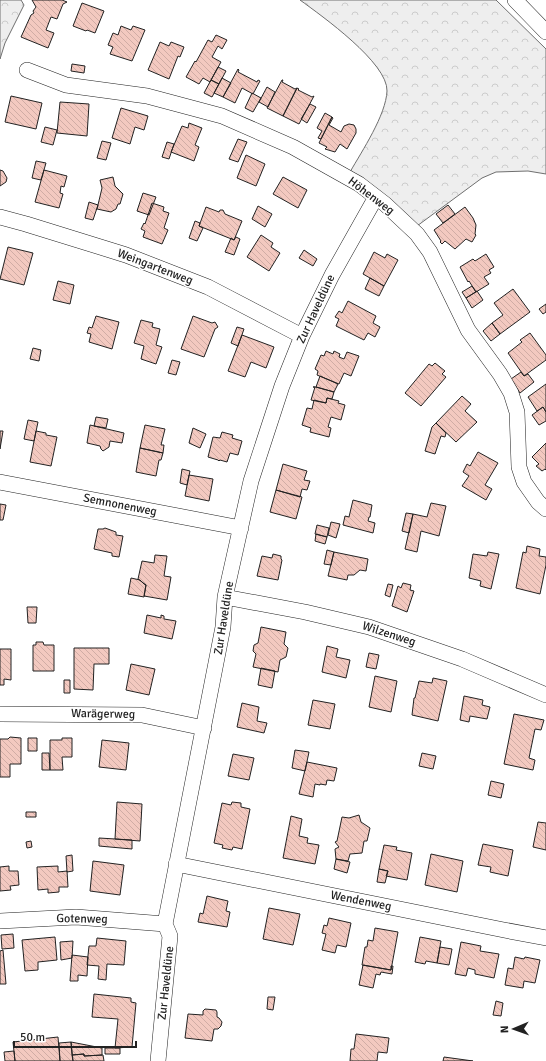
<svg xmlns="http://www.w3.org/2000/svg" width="546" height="1061" font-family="Signika,sans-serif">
<defs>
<pattern id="forest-crowns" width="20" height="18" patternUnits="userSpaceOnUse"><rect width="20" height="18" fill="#eee"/><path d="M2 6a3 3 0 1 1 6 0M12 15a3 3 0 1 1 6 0" fill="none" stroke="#ccc"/></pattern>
<pattern id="building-back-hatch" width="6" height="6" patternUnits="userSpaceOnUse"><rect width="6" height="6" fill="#f3c9c0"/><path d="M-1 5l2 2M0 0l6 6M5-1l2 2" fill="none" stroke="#d0aca5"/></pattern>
</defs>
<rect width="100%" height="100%" fill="#fff"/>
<path fill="url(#forest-crowns)" stroke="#6f6f6f" d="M0,0H21L24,5L5,43L0,59Z
M300,0H496L546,49V174L528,171L496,172L482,178L417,226L350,172C362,151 386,115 387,91C388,63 322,16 300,0Z"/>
<path fill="url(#building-back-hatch)" stroke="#222" d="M32,0H62L67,2L63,4L57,19L51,17L46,30L54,33L48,48L21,37L31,15L34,13L33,11L36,7Z
M82,3L104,11L95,33L87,30L86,31L73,26Z
M121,26L131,30L133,26L145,30L132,61L110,54L113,47L108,45L113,33L118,35Z
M216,35L227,40L222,49L218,46L212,57L221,62L210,82L203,78L199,84L186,77L195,61L196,62L208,40L212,42Z
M160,42L169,46L171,42L184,47L180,57L178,56L169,79L148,70Z
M72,64L85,66L84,73L71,71Z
M218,67L226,71L219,84L211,80Z
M238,69L239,70L238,72L257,82L258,80L260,81L253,94L242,88L235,103L223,97Z
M222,78L231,83L223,97L214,93Z
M211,80L219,84L212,97L204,93Z
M282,80H283L282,82L295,89L297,88L283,116L267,108Z
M267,87L275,92L268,107L259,102Z
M297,88L299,89L298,90L312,97L314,96L299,124L283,116Z
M252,93L261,98L253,112L245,108Z
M11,96L42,103L36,129L5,122Z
M60,102L89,104L87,136L57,133Z
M310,104L316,107L307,123L301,119Z
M121,108L148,116L144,130L135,127L130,144L112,138Z
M325,113L332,117L321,139L318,138L322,131L317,128Z
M332,117L333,118L329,125L341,132L344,126L349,124L354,125L356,129V133L347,149L340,144L335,152L325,149L327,147L319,143Z
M189,123L202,128L195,145L199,147L194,161L171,152L182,126L188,128Z
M45,127L57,130L53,145L41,142Z
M238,139L247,142L238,162L229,159Z
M102,141L111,143L106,160L97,158Z
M167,142L174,144L169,159L162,157Z
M246,155L265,164L256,186L237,178Z
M36,161L46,163L41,180L32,178Z
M0,170L3,171L7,178L6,182L0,186Z
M44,170L67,176L64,187L61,186L60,193L63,194L59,208L35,202Z
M113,177L115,186L123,194L120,204H118L116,209L111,212L97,209L102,188L100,180Z
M283,177L307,190L298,208L273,194Z
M143,193L156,197L149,215L137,211Z
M89,202L98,205L93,220L85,218Z
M152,203L164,207L163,211L169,213L164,228L168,230L162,244L143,237L145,231L141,229L144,223L145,224Z
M448,205L455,214L443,223L436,214Z
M258,206L272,214L265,227L252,219Z
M206,207L219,212L220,210H223L225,214L242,221L234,240L199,226Z
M465,207L473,218L476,225L475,234L476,235L472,242L466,239L455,249L445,241L442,244L440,242L441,241L434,230Z
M195,221L200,223L199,226L203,228L197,241L189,238Z
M261,235L273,243L271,247L280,253L269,271L247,257Z
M236,237L240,239L234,255L225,252L231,238L234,240Z
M8,247L33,253L24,285L0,279Z
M304,250L317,259L313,266L299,258Z
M374,252L385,258L387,254L398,260L384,286L363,274Z
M486,254L494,267L489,270L491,273L484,277L489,284L476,292L469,281L468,282L460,267L473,259L475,261Z
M370,278L384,286L379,296L365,289Z
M58,281L74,285L70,304L53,300Z
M472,286L476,292L466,298L462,292Z
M513,289L530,312L500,334L492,323L503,315L494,303Z
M477,291L483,300L472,308L466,298Z
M348,301L376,316L373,323L380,327L375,337L368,333L364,340L336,326L339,319L335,317L339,311L342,313Z
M546,304V312L543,314L539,309Z
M96,316L119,322L112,349L89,342L91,334L87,333L89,327L92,328Z
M193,316L212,323L215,322L218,327L215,329L204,357L181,349Z
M141,320L153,323L152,327L160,329L156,345L162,347L156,364L141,359L144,346L134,343Z
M492,323L500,334L491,341L483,331Z
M237,327L244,329L238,346L231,343Z
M530,333L546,355V360L524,376L508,353L522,342L520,340Z
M242,335L274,347L266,368L251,362L245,377L228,371Z
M33,348L41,350L39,361L30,359Z
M326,351L333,354L334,351L340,354L339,357L344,359L347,352L359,356L351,376L344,373L339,384L317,375L318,371L315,369L321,355L324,356Z
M172,360L180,362L176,375L168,373Z
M435,363L445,371L442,374L446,377L421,406L405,393L429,364L432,366Z
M521,372L524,376L528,374L534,382L520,393L511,379Z
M320,376L338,384L334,392L316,387Z
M546,384V412L543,407L537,411L528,397Z
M313,387H316L334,392L332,399L327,398L326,403L311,400L315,387Z
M462,396L471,404L465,411L477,422L456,442L436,423Z
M327,398L339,401L338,403L345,405L341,420L331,417L328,427L331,428L329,437L310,432L311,428L302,425L307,408L312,409L314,400L326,403Z
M543,407L546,412V421L539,425L532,415Z
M96,417L108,419L106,428L94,426Z
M28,420L38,422L34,441L24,439Z
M436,423L446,433L445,437L441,436L435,454L425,451L432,427Z
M90,425L124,433L122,443L110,441L109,447L103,451L101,449L100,446L87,443Z
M145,425L165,429L161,445H164L163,453L140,448Z
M193,428L206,434L200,448L189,443Z
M0,431H3L0,449Z
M36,431L46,433V435L57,437L51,466L30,462Z
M222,432L233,435L232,438L242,441L238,455L230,453L227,462L220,460L219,461L218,460L208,457L213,437L220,438Z
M546,443V470L545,469L542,471L536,466L539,464L532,457Z
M140,448L163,453L161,460H159L156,476L136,472Z
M478,452L498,463L485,485L492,489L486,500L462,486L469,476L463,472L467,464L470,466Z
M283,464L307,471L304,480L310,481L307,490L302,489L300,497L276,490Z
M182,469L190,471L187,485L180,483Z
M189,475L213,479L209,501L185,496Z
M276,490L302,497L296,519L270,512Z
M353,500L372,505L370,517H369L368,521L375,523L373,533L343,525L345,516L349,517Z
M431,503L446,506L439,536L421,531L417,552L405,549L413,514L427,517Z
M0,504L6,505L3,520H0Z
M406,513L413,514L409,533L402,531Z
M331,522L340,524L336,538L328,535Z
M317,525L329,528L327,537L315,534Z
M105,528L116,532V535L123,536L119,557L112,556V553L94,549L98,529H103Z
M316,534L327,537L325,544L315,541Z
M527,546L540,549L539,556L546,557V565L540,594L516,588L523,552L526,553Z
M327,550L334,552L331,565L324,564Z
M334,552L368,559L366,571L360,570L354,575H348L347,580L328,576Z
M488,552L499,554L491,589L480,586L481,581L469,578L473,554L487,556Z
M273,554L281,556V559L282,560L278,580L257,576L262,556L272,558Z
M155,555L167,556L164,576L171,577L167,600L144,596L146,585L138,579L142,561L154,563Z
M131,578L140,580L144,584L146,585L144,597L128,594Z
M403,583L411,585L410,590L414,591L407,612L392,606L398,586L401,588Z
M388,584L393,585L390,597L385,595Z
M27,607H37L36,623H28Z
M147,615L161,618V615L164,616V619L176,621L172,639L144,633Z
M261,627L286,632L284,644L288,648L286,657L280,660L278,672L253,667L256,654L253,651L254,645L258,643Z
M36,642H43L44,645H54V671H33V645H36Z
M327,646L338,649L336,657L350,660L346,678L322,672Z
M74,648H109V664H94L93,690L74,689Z
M0,649H11V680L4,679V685H0Z
M369,653L379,655L376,669L366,667Z
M131,664L155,669L149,695L126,690Z
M261,668L275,671L272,688L258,685Z
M375,676L397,681L391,712L369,707Z
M433,678L447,681L438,721L412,715L414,698H415L419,681L432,683Z
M64,680H70V693H64Z
M464,696L483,700L482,705L490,707L487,719L470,716L469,722L460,720Z
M313,700L335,704L330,729L308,725Z
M242,703L259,707L257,721L267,723L264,733L237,727Z
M514,714L544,720L541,730L535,729L529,758L535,760L533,770L504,764Z
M10,737L21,738V764H10V777H0V739H8Z
M28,738H37V751H28Z
M62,738H72V757H62L63,770H50V740H62Z
M102,740L129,743L126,770L99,767Z
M295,750L309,752L305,771L292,768Z
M42,753H49L50,770H42Z
M422,753L436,756L433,769L419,766Z
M233,754L254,758L249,780L228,776Z
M307,762L337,768L334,781L327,780L326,785L320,784V785L315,784L313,797L299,794Z
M491,781L504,784L501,798L488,795Z
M117,802L142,804L140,841L115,839Z
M232,802L241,803V807L250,809L242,849L233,847L232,850L222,848L223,845L214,843L222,803L231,805Z
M26,812H36V817H26Z
M359,815L361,822L370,828L367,841H364L362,853L350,854L348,861L336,859L335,849L339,847L335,842L337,841L342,817L349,818Z
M291,816L302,819L299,836L308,838L307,843L319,845L315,864L283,858Z
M538,822L546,823V850L533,847Z
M99,838L132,840V849L99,846Z
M31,841L32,847L27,848L26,842Z
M483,844L513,850L508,876L490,872L491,867L478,865Z
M384,845L397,847L396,850L412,853L407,880L386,876L388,871L379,869Z
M431,854L463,861L457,892L425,885Z
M72,855L73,871L67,872L66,856Z
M336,859L350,862L347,873L334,869Z
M93,861L124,865L120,895L90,891Z
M9,866V871H18L19,885L10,886L11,890L0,891V867Z
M58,866V872L67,871L68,887H59V892L48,893V889L38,890L37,867Z
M379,869L388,871L385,883L377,882Z
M207,896L228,901L226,911L230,912L227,927L198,922L200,913L203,914Z
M269,908L300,914L293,945L263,939Z
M329,918L351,923L346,947L337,945L335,953L322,950L326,934L322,933L324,925L327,926Z
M375,928L398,932L391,970L362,965L365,947H367L368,940L373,941Z
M13,934L14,948L2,949L1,935Z
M55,937L57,960L38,962V970L25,971L22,940Z
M420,937L441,941L437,963L426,961L425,964L415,962Z
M97,938L126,941L124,965L107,964L106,980L98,979L99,966L87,965L89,946H96Z
M73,941L72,958L61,960L60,942Z
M461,942L481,946L480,951L499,954L494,978L475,974V970L468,968L466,976L455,974Z
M440,947L452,949L449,965L437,963Z
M3,950L6,984H0V951Z
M72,955L88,957L87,976L78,975V981H70Z
M515,957L524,959L525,957L540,960L535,983L524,981L523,988L505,985L508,968L513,969Z
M363,965L391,970V966H393L392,974L381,972L380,975L376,974L373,988L359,985Z
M94,994L131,998V1002L136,1003L132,1047L115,1048L118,1019L92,1017Z
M268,997H275L273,1010L267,1009Z
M496,1001L503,1003L501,1016L493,1015Z
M205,1009L216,1010L217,1012V1017L219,1018L222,1022L221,1026L218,1029H214L212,1041L185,1038L188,1014L203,1015V1011Z
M356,1034L389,1038L387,1053L378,1052L377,1061H350L351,1049H354Z
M58,1037L60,1061H15L13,1042Z
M71,1042L102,1048V1055L84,1056V1054L72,1055Z
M71,1042L73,1061H60L59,1043Z
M105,1048H120V1054H105Z
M14,1051L15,1061H5L4,1052Z
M84,1054V1056L103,1055L104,1061H73L72,1055Z
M444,1057L473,1061H443Z"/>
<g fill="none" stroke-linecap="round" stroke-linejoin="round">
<defs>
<path id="minor" d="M515,0L546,32
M27,70L66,85L147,96L222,116L293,147L359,184L385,204L417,234L430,252L468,330L500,374L511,393L517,412L519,467L524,482L538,502L546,509
M0,217L26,224L126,255L208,287L302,336
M0,482L241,528
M225,597L305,612L369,627L462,659L546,695
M0,714L142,715L204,728
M176,864L504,930L546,938
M0,921L76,917L165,924
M158,1061L170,936L165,924L223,627L225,597L251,481L282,386L302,336L332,275L376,197"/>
</defs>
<use href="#minor" stroke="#222" stroke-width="16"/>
<use href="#minor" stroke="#fff" stroke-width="15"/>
</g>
<g text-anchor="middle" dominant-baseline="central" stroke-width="3" stroke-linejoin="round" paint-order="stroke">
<g font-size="12" fill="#222" stroke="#fff">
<text transform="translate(371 196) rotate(37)">Höhenweg</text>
<text transform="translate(155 267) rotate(21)">Weingartenweg</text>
<text transform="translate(316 309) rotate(-65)">Zur Haveldüne</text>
<text transform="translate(120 505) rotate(11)">Semnonenweg</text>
<text transform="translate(224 618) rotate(-81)">Zur Haveldüne</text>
<text transform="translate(389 634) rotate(18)">Wilzenweg</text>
<text transform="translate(103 714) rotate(1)">Warägerweg</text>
<text transform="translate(361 901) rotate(11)">Wendenweg</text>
<text transform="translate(82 919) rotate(1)">Gotenweg</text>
<text transform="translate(166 983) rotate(-84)">Zur Haveldüne</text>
</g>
</g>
<g transform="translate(514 1029) rotate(268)" stroke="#ffffff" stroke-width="3" paint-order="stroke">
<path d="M0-3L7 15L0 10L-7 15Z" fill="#222222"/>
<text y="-6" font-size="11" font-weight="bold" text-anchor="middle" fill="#222222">N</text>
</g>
<path d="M14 1041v6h122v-6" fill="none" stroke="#222222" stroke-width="2"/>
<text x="20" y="1041" font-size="12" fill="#222222" stroke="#ffffff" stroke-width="3" paint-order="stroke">50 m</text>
</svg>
